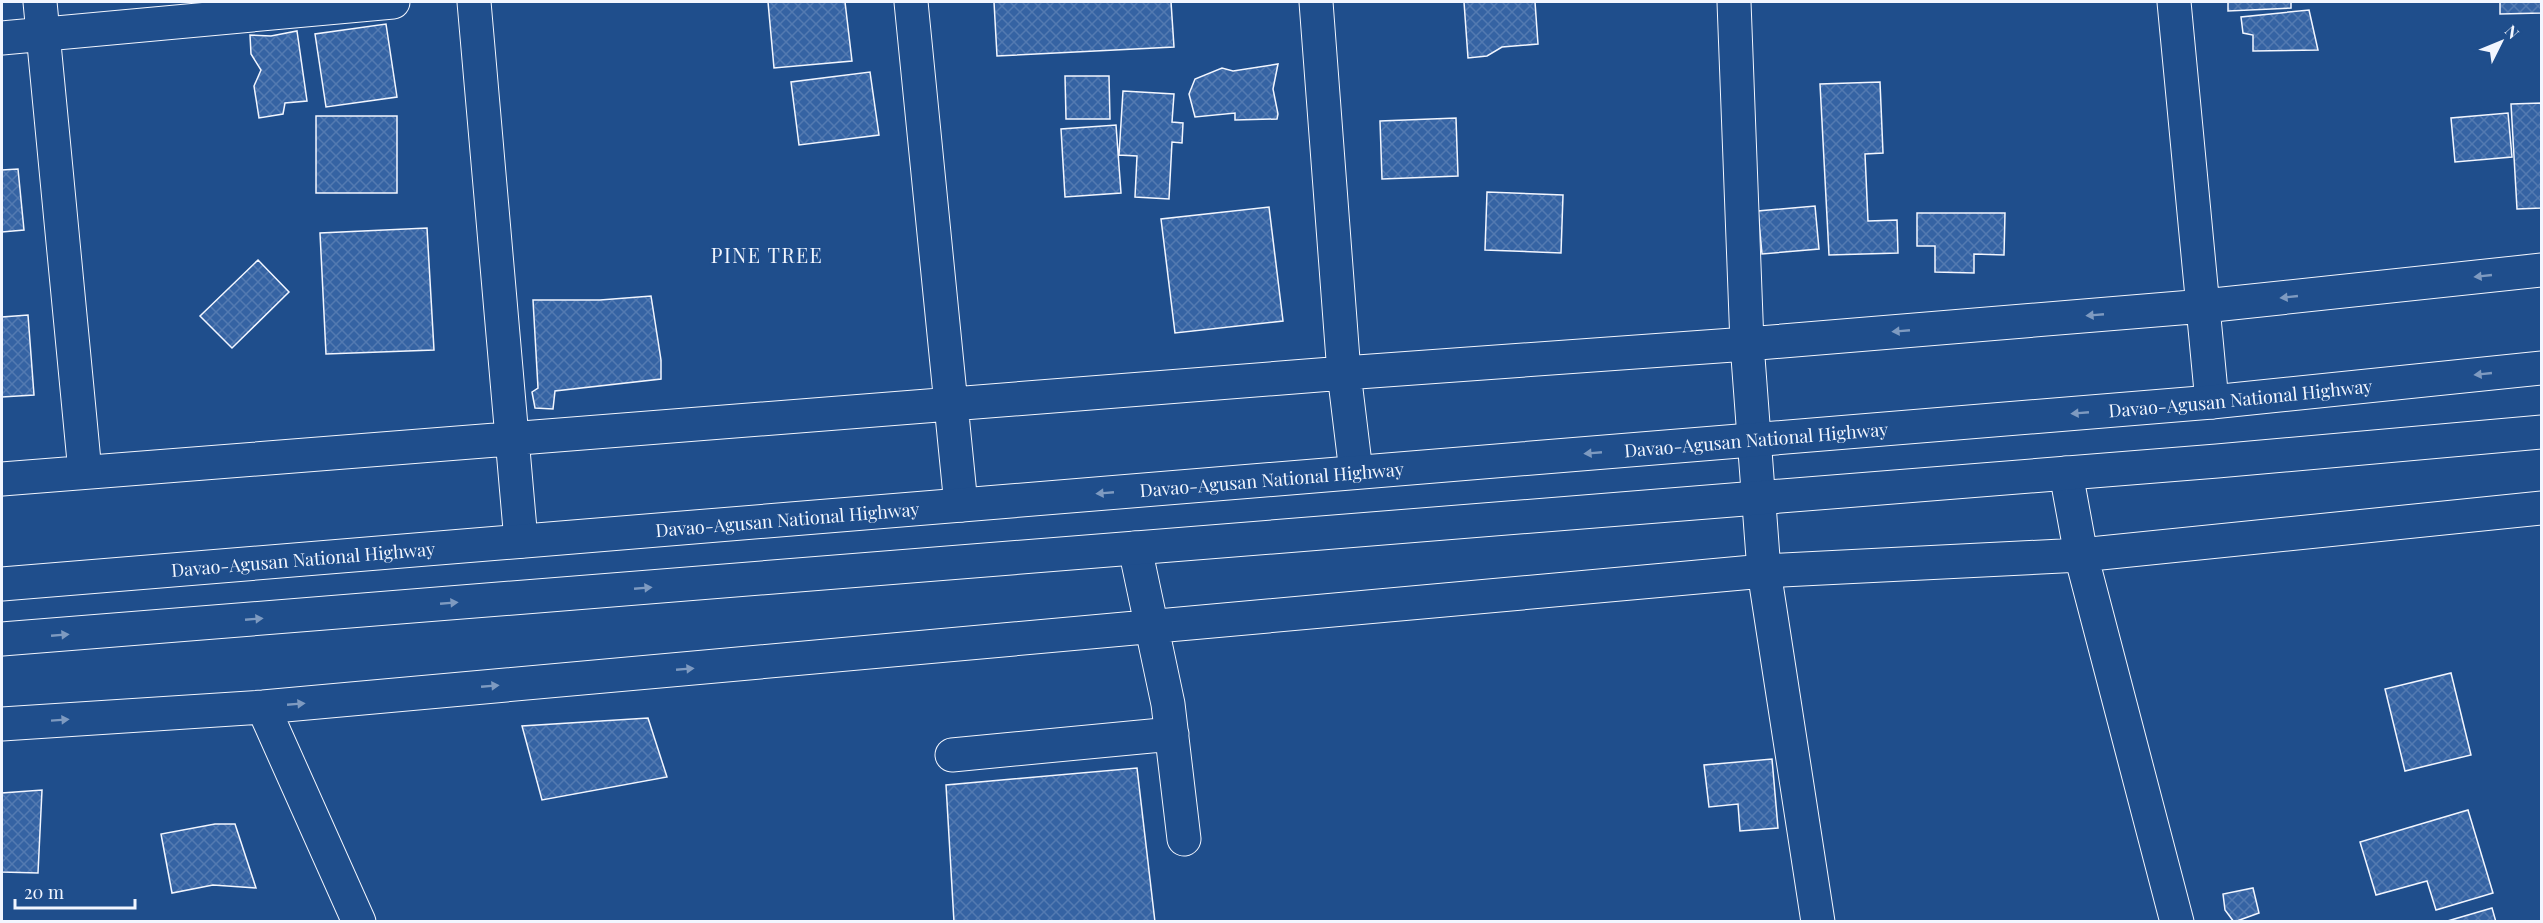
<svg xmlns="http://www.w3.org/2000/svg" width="2543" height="923" font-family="'Playfair Display',serif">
<defs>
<pattern id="building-cross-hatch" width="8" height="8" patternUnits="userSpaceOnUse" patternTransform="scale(1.5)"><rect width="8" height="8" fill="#3563a3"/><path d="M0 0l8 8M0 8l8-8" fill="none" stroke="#537ab1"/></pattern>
</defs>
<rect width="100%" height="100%" fill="#1f4e8c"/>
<path fill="url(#building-cross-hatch)" stroke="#f2f6ff" stroke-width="1.5" d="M768,2H845L852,61L774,68Z
M994,2H1171L1174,47L997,56Z
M1464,2H1535L1538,44L1502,47L1487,56L1468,58Z
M2228,2H2291V8L2228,11Z
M2500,2H2542V13L2500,14Z
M2309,10L2318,50L2253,51V35L2243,33L2241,17Z
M386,24L397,97L326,107L315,34Z
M297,31L307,101L285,103L283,114L259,118L254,86L261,70L251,54L250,35L271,36Z
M1278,64L1273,89L1278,114L1277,119L1235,120V113L1195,117L1189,94L1195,79L1222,68L1233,71Z
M870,72L879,135L799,145L791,82Z
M1065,76H1109L1110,119H1066Z
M1880,82L1883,153L1865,154L1868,221L1897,220L1898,253L1829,255L1820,84Z
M1123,91L1174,94L1172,122L1183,123L1182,143L1172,142L1169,199L1135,197L1137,156L1119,155Z
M2542,103V208L2517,209L2511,104Z
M2508,113L2512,157L2455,162L2451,118Z
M316,116H397V193H316Z
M1456,118L1458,176L1382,179L1380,121Z
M1116,125L1121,193L1065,197L1061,129Z
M18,169L24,230L2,232V170Z
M1487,192L1563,195L1561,253L1485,250Z
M1815,206L1819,249L1762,254L1758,211Z
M1269,207L1283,321L1175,333L1161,219Z
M1917,213H2005L2004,255L1974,254V273L1935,272V246H1917Z
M427,228L434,350L326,354L320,233Z
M258,260L289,292L232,348L200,316Z
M651,296L661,360V379L555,391L553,409L535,408L532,392L538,388L533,300H600Z
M28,315L34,395L2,397V317Z
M2451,673L2471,755L2405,771L2385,689Z
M648,718L667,777L542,800L522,726Z
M1772,759L1778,828L1740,831L1738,804L1709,807L1704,765Z
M1137,768L1155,922H954L946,785Z
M42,790L38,873L2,872V793Z
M2468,810L2493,893L2436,910L2427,881L2376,895L2360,842Z
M215,824H235L256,888L213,885L172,893L161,834Z
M2253,888L2259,913L2234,922L2225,910L2223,894Z
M2492,908L2496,922H2444Z"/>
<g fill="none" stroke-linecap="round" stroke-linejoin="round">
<defs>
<path id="minor" d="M40,2L85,472
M474,2L521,541
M911,2L961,505
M1316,2L1344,373L1356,472
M1734,2L1747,344L1764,571L1818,922
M2174,2L2212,402
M2,38L393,2
M2066,473L2081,555L2177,922
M2,479L1344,373L1747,344L2204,306L2542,270
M1135,548L1168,704L1184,839
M263,707L359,922
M2,724L263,707L1764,571L2081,555L2542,508
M952,755L1172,734"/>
<g id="highway">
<path id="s1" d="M2,584L2212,402L2542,368"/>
<path d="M2,639L2217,461L2542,432"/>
</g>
</defs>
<use href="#minor" stroke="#f2f6ff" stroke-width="35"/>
<use href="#highway" stroke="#f2f6ff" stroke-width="35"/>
<use href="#minor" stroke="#1f4e8c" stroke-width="33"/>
<use href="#highway" stroke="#1f4e8c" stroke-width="33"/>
</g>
<defs><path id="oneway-solid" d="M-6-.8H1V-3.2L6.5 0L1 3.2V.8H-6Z" transform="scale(1.5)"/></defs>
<g fill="#7e9ac0">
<use href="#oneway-solid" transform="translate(2483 276) rotate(174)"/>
<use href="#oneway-solid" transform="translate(2289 297) rotate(174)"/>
<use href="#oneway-solid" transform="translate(2095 315) rotate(175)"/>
<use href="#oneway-solid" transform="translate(1901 331) rotate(175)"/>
<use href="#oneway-solid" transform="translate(2483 374) rotate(174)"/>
<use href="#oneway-solid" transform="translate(2080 413) rotate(175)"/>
<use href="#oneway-solid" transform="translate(1593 453) rotate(175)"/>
<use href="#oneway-solid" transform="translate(1105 493) rotate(175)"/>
<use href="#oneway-solid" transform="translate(643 588) rotate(-5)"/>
<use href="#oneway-solid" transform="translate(449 603) rotate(-5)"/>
<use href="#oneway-solid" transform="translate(254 619) rotate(-5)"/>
<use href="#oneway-solid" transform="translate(60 635) rotate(-5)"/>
<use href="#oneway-solid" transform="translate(685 669) rotate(-5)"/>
<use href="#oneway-solid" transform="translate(490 686) rotate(-5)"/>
<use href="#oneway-solid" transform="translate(296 704) rotate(-5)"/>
<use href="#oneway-solid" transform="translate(60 720) rotate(-4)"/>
</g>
<g text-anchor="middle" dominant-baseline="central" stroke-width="4.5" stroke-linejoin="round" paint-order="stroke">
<g font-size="18" fill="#f2f6ff" stroke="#1f4e8c">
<text stroke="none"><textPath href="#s1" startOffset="2246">Davao-Agusan National Highway</textPath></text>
<text stroke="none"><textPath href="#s1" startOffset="1760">Davao-Agusan National Highway</textPath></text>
<text stroke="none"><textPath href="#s1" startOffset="1274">Davao-Agusan National Highway</textPath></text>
<text stroke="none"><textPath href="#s1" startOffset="788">Davao-Agusan National Highway</textPath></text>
<text stroke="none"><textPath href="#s1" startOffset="302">Davao-Agusan National Highway</textPath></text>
</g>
<g font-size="20" letter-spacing="1.5" fill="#f2f6ff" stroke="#1f4e8c">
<text x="767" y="254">PINE TREE</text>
</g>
</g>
<rect width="2543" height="923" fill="none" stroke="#f2f6ff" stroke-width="6"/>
<g transform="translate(2501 42) rotate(47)" stroke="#1f4e8c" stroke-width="4.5" paint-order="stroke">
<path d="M0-4.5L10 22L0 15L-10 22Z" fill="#f2f6ff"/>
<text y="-9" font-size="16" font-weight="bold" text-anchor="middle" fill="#f2f6ff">N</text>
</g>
<path d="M15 899v9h120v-9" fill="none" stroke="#f2f6ff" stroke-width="3"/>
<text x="24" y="899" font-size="18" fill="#f2f6ff" stroke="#1f4e8c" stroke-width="4.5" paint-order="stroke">20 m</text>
</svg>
